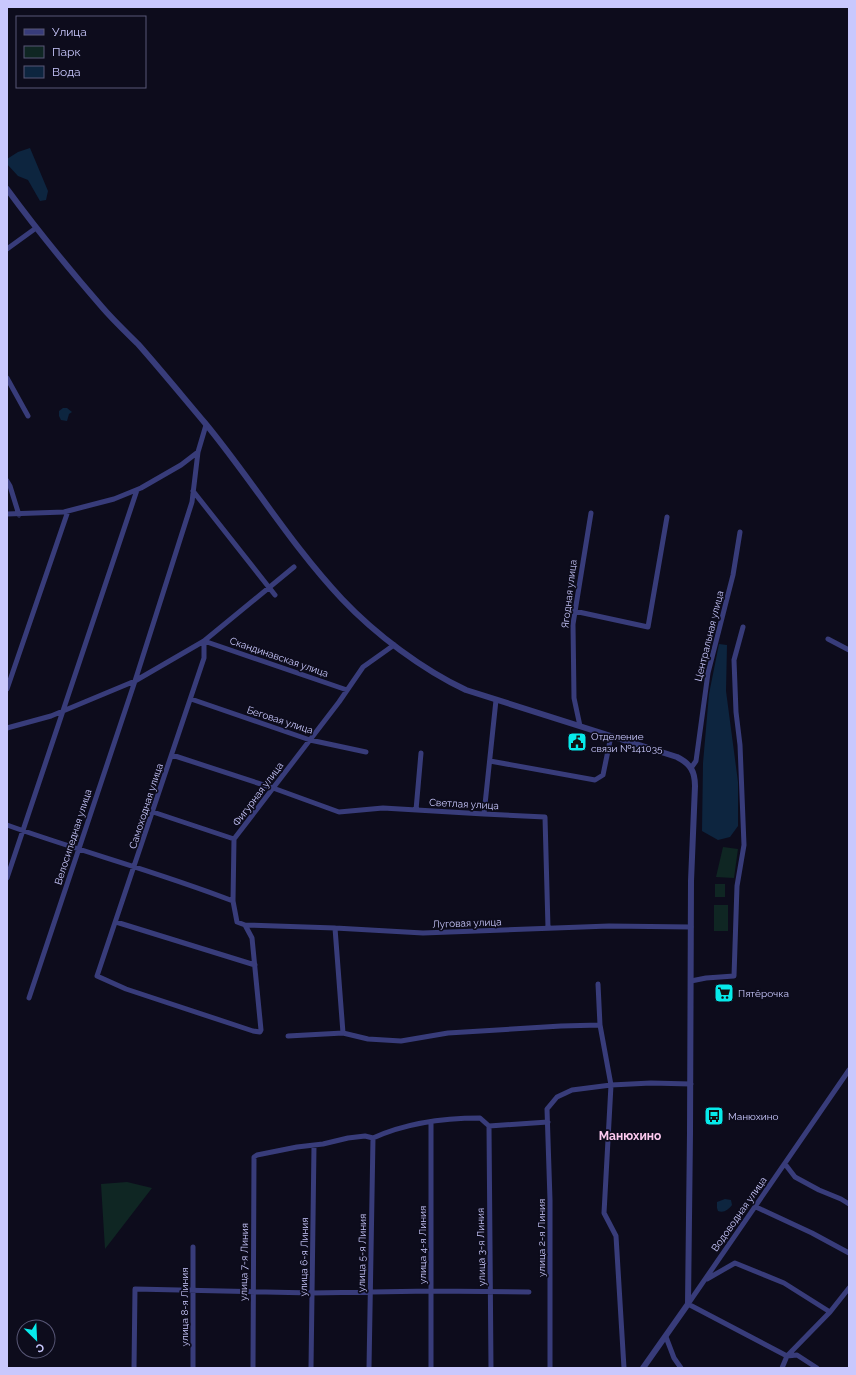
<svg xmlns="http://www.w3.org/2000/svg" width="856" height="1375" font-family="Raleway,sans-serif">
<rect width="100%" height="100%" fill="#0d0c1c"/>
<path fill="#0f2623" d="M723,847L738,849L734,878L716,877Z
M715,884H725V897H715Z
M714,905H728V931H714Z
M127,1182L152,1188L105,1249L101,1184Z"/>
<path fill="#0d253f" d="M30,148L48,191L46,200L40,201L28,180L18,176L7,164V159L18,152Z
M63,408H67L72,412L69,414L67,421L61,420L59,416V411Z
M719,644L727,645L726,691L738,782V826L730,837L718,840L702,831L703,763L709,694Z
M725,1199L731,1200L732,1205C728,1210 724,1213 718,1211L717,1208V1202Z"/>
<g fill="none" stroke-linecap="round" stroke-linejoin="round">
<path stroke="#383c7a" stroke-width="5" d="M7,249L36,228
M7,378L28,416
M7,481L10,486L19,515
M193,491L275,595
M7,514L64,512L114,499L141,488L181,465L198,452
M574,611L648,627L667,517
M828,639L849,650
M7,689L68,511
M347,690L204,641V658L97,976L126,989L253,1031L260,1032L261,1030L252,938L245,925L237,922L233,901L234,839L339,702L363,667L394,645
M191,699L310,740L366,752
M580,726L574,698L573,624L591,513
M7,728L51,716L135,681L204,641L294,567
M172,755L273,788L339,812L383,808L484,814L545,817L548,928
M490,761L595,780L603,775L611,736
M691,768L696,761L708,673L733,575L740,532
M416,810L421,753
M153,812L234,839
M484,814L496,700
M7,825C82,852 159,872 233,901
M7,878L137,490
M116,922L255,965
M245,925L335,928L423,933L609,926L691,927
M335,928L343,1033
M691,981L706,978L734,976L737,886L744,845L740,745L736,712L734,660L743,627
M598,984L600,1025L611,1085L604,1213L616,1236L624,1368
M29,998L135,681L192,502L198,452L206,425
M288,1036L343,1033L368,1039L401,1041L448,1033L561,1026L600,1025
M489,1126L491,1368
M785,1164L795,1177L819,1190L841,1199L849,1204
M756,1207L812,1233L849,1253
M707,1279L735,1263L784,1283L830,1312
M666,1337L674,1358L681,1368
M134,1368L135,1289L312,1293L431,1291L529,1292
M193,1368V1247
M253,1368L254,1157L257,1155L297,1147L323,1144L348,1138L365,1136L373,1138C406,1123 444,1118 480,1118L489,1126L548,1122
M311,1368L314,1146
M369,1368L373,1138
M431,1368V1122
M550,1368V1200L547,1109L557,1097L572,1090L611,1085L651,1083L691,1084
M782,1368L787,1356L830,1312L849,1288
M817,1368L797,1355L787,1356L688,1304L849,1070"/>
<path stroke="#383c7a" stroke-width="6" d="M7,189C37,230 69,269 102,307C113,320 126,332 138,344C161,370 183,397 205,423C252,480 291,545 342,599C375,634 423,670 466,690L677,757C691,764 695,772 695,786L691,881L690,1133L688,1304L643,1368"/>
</g>
<defs>
<symbol id="civic-square" viewBox="-11 -11 22 22"><rect x="-9" y="-9" width="18" height="18" rx="4" fill="#07eaea" stroke="#0d0c1c"/><path d="M-.6-6.5H3V-4.5H.6V-3L4-1V1h2V6H-6V1h2V-1L-.6-3ZM-1.2 2.5V6h2.4V2.5Z" fill="#111"/></symbol>
<symbol id="supermarket-square" viewBox="-11 -11 22 22"><rect x="-9" y="-9" width="18" height="18" rx="4" fill="#07eaea" stroke="#0d0c1c"/><path d="M-6-5.5h2.5l.6 2H6L4.5 2H-2.5L-4.4-4H-6ZM-1.5 3.2a1.3 1.3 0 1 0 .1 0ZM3 3.2a1.3 1.3 0 1 0 .1 0Z" fill="#111"/></symbol>
<symbol id="bus-square" viewBox="-11 -11 22 22"><rect x="-9" y="-9" width="18" height="18" rx="4" fill="#07eaea" stroke="#0d0c1c"/><path d="M-5-6H5V4H4V6H2V4H-2V6H-4V4H-5ZM-3.5-4V0h7V-4ZM-3.5 1.2v1.5H-2V1.2ZM2 1.2v1.5H3.5V1.2Z" fill="#111"/></symbol>
</defs>
<g fill-rule="evenodd">
<use href="#civic-square" x="566" y="731" width="22" height="22"/>
<use href="#supermarket-square" x="713" y="982" width="22" height="22"/>
<use href="#bus-square" x="703" y="1105" width="22" height="22"/>
</g>
<g text-anchor="middle" dominant-baseline="central" stroke-width="3.5" stroke-linejoin="round" paint-order="stroke">
<g font-size="10" fill="#c9c8fd" stroke="#0d0c1c">
<text transform="translate(569 594) rotate(-83)">Ягодная улица</text>
<text transform="translate(709 636) rotate(-76)">Центральная улица</text>
<text transform="translate(279 657) rotate(19)">Скандинавская улица</text>
<text transform="translate(280 720) rotate(18)">Беговая улица</text>
<text transform="translate(258 794) rotate(-53)">Фигурная улица</text>
<text transform="translate(464 804) rotate(3)">Светлая улица</text>
<text transform="translate(146 806) rotate(-72)">Самоходная улица</text>
<text transform="translate(73 837) rotate(-72)">Велосипедная улица</text>
<text transform="translate(467 923) rotate(-2)">Луговая улица</text>
<text transform="translate(739 1214) rotate(-55)">Водоводная улица</text>
<text transform="translate(541 1238) rotate(-90)">улица 2-я Линия</text>
<text transform="translate(422 1245) rotate(-90)">улица 4-я Линия</text>
<text transform="translate(481 1247) rotate(-91)">улица 3-я Линия</text>
<text transform="translate(362 1253) rotate(-89)">улица 5-я Линия</text>
<text transform="translate(304 1257) rotate(-89)">улица 6-я Линия</text>
<text transform="translate(244 1262) rotate(-89)">улица 7-я Линия</text>
<text transform="translate(184 1307) rotate(-90)">улица 8-я Линия</text>
</g>
<g font-size="10" fill="#c9c8fd" stroke="#0d0c1c" text-anchor="start">
<text x="591" y="736">Отделение<tspan x="591" dy="12">связи №141035</tspan></text>
<text x="738" y="993">Пятёрочка</text>
<text x="728" y="1116">Манюхино</text>
</g>
<g font-size="12" font-weight="bold" fill="#fdcaf0" stroke="#0d0c1c">
<text x="630" y="1136">Манюхино</text>
</g>
</g>
<rect width="856" height="1375" fill="none" stroke="#c9c8fd" stroke-width="16"/>
<rect x="16" y="16" width="130" height="72" fill="#0d0c1c" stroke="#585776"/>
<rect x="24" y="29" width="20" height="6" fill="#383c7a" stroke="#585776"/>
<text x="52" y="36" font-size="12" fill="#c9c8fd">Улица</text>
<rect x="24" y="46" width="20" height="12" fill="#0f2623" stroke="#585776"/>
<text x="52" y="56" font-size="12" fill="#c9c8fd">Парк</text>
<rect x="24" y="66" width="20" height="12" fill="#0d253f" stroke="#585776"/>
<text x="52" y="76" font-size="12" fill="#c9c8fd">Вода</text>
<g transform="translate(36 1339) rotate(156)"><circle r="19" fill="#0d0c1c" stroke="#585776"/>
<path d="M0-3L7 15L0 10L-7 15Z" fill="#07eaea"/>
<text y="-6" font-size="11" font-weight="bold" text-anchor="middle" fill="#c9c8fd">С</text>
</g>
</svg>
